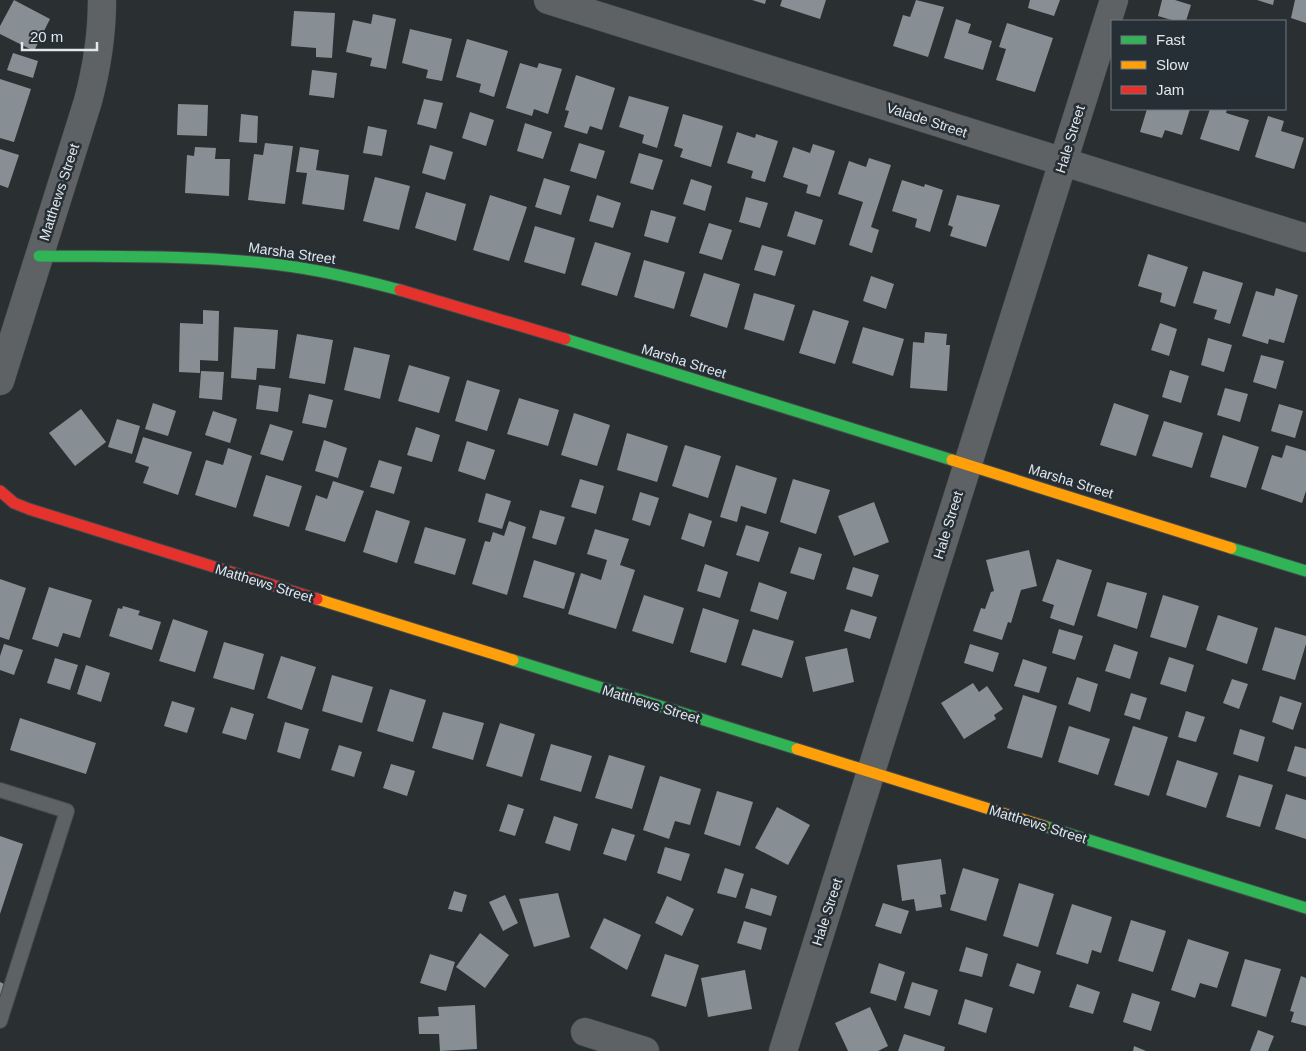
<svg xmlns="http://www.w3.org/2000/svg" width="1306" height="1051" font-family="Helvetica,sans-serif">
<rect width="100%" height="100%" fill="#2a2f32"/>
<path fill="#888f94" d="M14,0L50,19L34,51L0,34V26Z
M752,0H766L765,4Z
M782,0H826L820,19L780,6Z
M916,0L944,7L928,57L893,46L903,15L910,17Z
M1030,0H1060L1054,16L1028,8Z
M1162,0H1175L1191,5L1186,21H1175L1158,16Z
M1257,0H1274L1273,5Z
M1295,0H1306V23L1291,18Z
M294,11L335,13L332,58L316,57V48L291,46Z
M373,14L396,19L386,69L370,66L372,58L346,52L353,20L371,24Z
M956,19L971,24L968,33L992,41L983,70L944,58Z
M1007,23L1053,38L1035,92L996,80L1006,49L999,47Z
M410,29L452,39L442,81L426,78L428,70L402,63Z
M467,39L508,51L494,97L479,92L481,84L456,77Z
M13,53L38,61L33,78L7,70Z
M520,63L537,68L539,63L562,69L548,114L534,109L532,116L506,108Z
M312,70L337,73L334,98L309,95Z
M576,75L615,88L602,130L590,126L587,134L564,127L569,111L565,110Z
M0,79L31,89L14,142L0,138Z
M629,96L669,107L657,148L642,143L644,135L619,127Z
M424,99L443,103L436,129L417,124Z
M178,104L208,105L207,136L177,135Z
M1147,109H1190L1182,135L1165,130L1162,138L1140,132Z
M1210,109H1227L1226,113L1249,120L1239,151L1200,139Z
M470,112L494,120L486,146L462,138Z
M241,114L258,116L257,143L239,142Z
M683,114L723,126L711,167L680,157L683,149L674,146Z
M1268,116L1284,121L1281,131L1304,138L1294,169L1255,157Z
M525,123L552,132L543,159L517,151Z
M368,126L387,130L382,156L363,153Z
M737,132L755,138L756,134L778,141L765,182L751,178L753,171L727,163Z
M265,143L293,146L285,204L248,200L254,154L263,155Z
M579,143L605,151L596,179L570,171Z
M813,144L835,151L820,197L806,193L808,185L783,177L793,147L810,153Z
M430,145L453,152L445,180L422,173Z
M195,147L216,148L215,159H230L229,196L185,193L187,155L194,156Z
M300,147L319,150L316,170L349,175L344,210L302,204L307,173L296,172Z
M0,149L19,155L8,188L0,185Z
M639,153L663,160L653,190L630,183Z
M869,158L891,165L871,227L879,230L872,253L849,245L863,202L838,194L849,161L866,167Z
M375,177L410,186L399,230L363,221Z
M544,178L570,186L561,215L535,207Z
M691,179L712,186L705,211L683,204Z
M902,180L924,187L925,184L943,190L930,232L915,227L917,219L892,211Z
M426,192L466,204L456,241L415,228Z
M490,195L527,207L509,261L473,250Z
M597,195L621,203L613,228L589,221Z
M957,195L1000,205L986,247L950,236L953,227L948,225Z
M746,197L768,203L760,228L739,222Z
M651,210L676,217L668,243L644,236Z
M795,211L823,220L815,245L787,236Z
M709,223L732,230L722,260L699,253Z
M535,226L575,238L565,274L524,262Z
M595,242L631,253L617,296L581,285Z
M762,245L783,251L775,276L754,270Z
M1148,254L1188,267L1175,307L1160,302L1162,293L1138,286Z
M644,260L685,272L674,309L634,297Z
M1203,271L1243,283L1230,324L1214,319L1217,310L1193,303Z
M704,273L740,284L727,328L690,316Z
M871,276L894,284L886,309L863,301Z
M1276,288L1298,295L1284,343L1269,339L1268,344L1242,336L1256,291L1274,296Z
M754,293L795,305L784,341L744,329Z
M203,310L219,311L218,361L200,360V373L179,372L180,323L203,324Z
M813,310L849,321L835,364L799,353Z
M1160,323L1177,329L1169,356L1151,350Z
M234,327L278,330L275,369L257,368L256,380L231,378Z
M863,327L904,339L893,376L852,363Z
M925,332L947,334L946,345H950L947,391L910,388L913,342L924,343Z
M297,334L333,340L325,384L289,378Z
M1208,338L1232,345L1224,372L1201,365Z
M354,347L390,355L380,399L344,390Z
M1261,355L1284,361L1276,389L1253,382Z
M409,365L450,377L439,413L398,401Z
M1170,370L1189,376L1181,403L1162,397Z
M201,371L224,372L222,400L199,398Z
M467,380L500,390L487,431L455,421Z
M259,385L281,388L278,412L256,409Z
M1225,388L1248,394L1240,422L1217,415Z
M309,394L333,400L326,428L302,423Z
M519,398L559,410L548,446L507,434Z
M153,403L176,411L168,436L145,429Z
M1114,403L1149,415L1136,456L1100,445Z
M1279,404L1303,411L1295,438L1271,431Z
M81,409L106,442L75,466L49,433Z
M213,411L237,419L230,443L205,435Z
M574,413L610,425L597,466L561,455Z
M117,419L140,426L132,454L108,447Z
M1164,421L1203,433L1192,468L1152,456Z
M270,424L293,431L283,461L260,454Z
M416,427L440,435L432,462L407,455Z
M627,433L668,446L657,482L617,470Z
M1223,435L1259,447L1246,488L1210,477Z
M143,437L192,452L178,495L143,483L149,467L135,462Z
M324,440L347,448L338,478L315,471Z
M467,441L495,450L485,480L458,471Z
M685,445L721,456L708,498L672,486Z
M1286,445L1306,451V491L1302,503L1261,489L1272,455L1282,458Z
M228,448L252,456L236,508L195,495L206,460L223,465Z
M379,460L402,467L394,494L370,487Z
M736,465L777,478L766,514L741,506L737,522L720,517Z
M266,475L302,486L289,527L253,516Z
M580,479L604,486L596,514L571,507Z
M793,479L830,490L816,534L780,522Z
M333,481L364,491L345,542L305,530L316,495L327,499Z
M640,492L659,498L650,526L632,520Z
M486,493L511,501L502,529L478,522Z
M874,502L889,542L854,556L838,516Z
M376,510L410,521L397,563L363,552Z
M540,510L565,517L556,545L532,538Z
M689,513L712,521L704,547L681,539Z
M509,521L526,527L507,595L472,584L485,541L490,542L493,532L504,536Z
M746,525L769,532L759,562L736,555Z
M425,527L466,539L455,575L414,563Z
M595,529L629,539L620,565L635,570L616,629L568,614L581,573L601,580L607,560L587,554Z
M799,547L822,554L814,580L790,573Z
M1029,550L1037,586L1021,590L1011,623L1008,622L1002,640L973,631L981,608L985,609L991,592L994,591L986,560Z
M1057,559L1092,570L1074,626L1050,618L1054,605L1042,601Z
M534,560L575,573L564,609L523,597Z
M705,564L728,572L720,598L697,591Z
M853,567L879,575L872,597L846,589Z
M0,579L26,588L9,640L0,637Z
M759,582L787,592L778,620L750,611Z
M1107,582L1147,593L1137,629L1097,616Z
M49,587L92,600L80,638L63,633L58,647L32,639Z
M644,595L684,608L673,644L632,631Z
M1163,595L1199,606L1186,648L1150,637Z
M123,606L140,611L138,615L161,622L152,650L109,636L118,608L122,609Z
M703,608L739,620L726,663L690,652Z
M851,609L877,617L870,639L844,631Z
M1218,615L1258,628L1247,664L1206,650Z
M173,619L208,631L195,672L159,661Z
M1275,627L1306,636V644L1295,680L1262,670Z
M753,629L794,641L782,678L741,665Z
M1059,629L1083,636L1075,660L1052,653Z
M224,642L264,654L254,690L213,678Z
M4,644L23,650L14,675L0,670V656Z
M970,644L999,653L993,672L964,663Z
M1114,644L1138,652L1130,679L1105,671Z
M847,648L854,682L813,692L805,657Z
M281,656L316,667L302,710L267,698Z
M1169,657L1194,665L1186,692L1160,684Z
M55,658L78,665L70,690L47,683Z
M1023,659L1047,667L1039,693L1014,686Z
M86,665L110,673L101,702L77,694Z
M332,675L373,687L362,723L322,711Z
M1077,677L1098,684L1090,712L1068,704Z
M1232,679L1248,684L1239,709L1223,703Z
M973,683L979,692L987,686L1003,709L994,715L996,719L964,739L941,703Z
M390,689L426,700L413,742L377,731Z
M1131,693L1147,698L1140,720L1124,715Z
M1023,695L1057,706L1042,758L1007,748Z
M1280,696L1302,703L1293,730L1272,722Z
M172,701L195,708L187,733L164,726Z
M231,707L254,714L246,740L222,733Z
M1186,711L1205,717L1196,742L1178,737Z
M443,712L484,723L473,760L432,748Z
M20,718L96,743L86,774L10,750Z
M285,722L309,729L300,759L277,752Z
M500,723L535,734L522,777L486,766Z
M1069,726L1110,739L1098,775L1058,762Z
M1133,726L1168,737L1149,796L1114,785Z
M1240,729L1265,737L1258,762L1233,754Z
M551,744L592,756L581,792L540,780Z
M339,745L362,752L354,777L331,770Z
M1295,746L1306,749V777L1287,771Z
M609,755L645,766L632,809L595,798Z
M1177,760L1218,773L1206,808L1166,795Z
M391,764L415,771L407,796L383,788Z
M1239,775L1273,785L1260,827L1226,817Z
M660,776L701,789L690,825L675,821L669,839L643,830Z
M717,791L753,802L740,846L704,834Z
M1286,794L1306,800V839L1275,829Z
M508,804L524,809L515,836L499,831Z
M777,807L810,825L788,865L755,848Z
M554,816L578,824L570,851L545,843Z
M612,828L635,835L626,861L603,854Z
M0,836L23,844L0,914Z
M665,847L690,854L681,881L657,873Z
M941,859L946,894L940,895L942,907L916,911L914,899L902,901L897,865Z
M725,868L744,874L736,898L717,893Z
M963,868L999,879L986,921L950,910Z
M1019,883L1054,894L1038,947L1003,936Z
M751,888L777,896L771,916L745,908Z
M454,891L467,895L462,912L448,909Z
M558,893L570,937L534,947L519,899Z
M505,895L518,923L503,931L489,902Z
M667,896L694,909L682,936L655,923Z
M883,903L909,911L901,934L875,926Z
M1072,904L1112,917L1101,953L1092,950L1088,964L1056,954Z
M604,918L641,935L627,970L590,948Z
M1131,920L1166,931L1153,972L1118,961Z
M744,921L767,928L761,950L737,943Z
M480,933L509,955L485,988L456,967Z
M1188,939L1229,952L1217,988L1200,983L1195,998L1171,990Z
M966,947L988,954L982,977L959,971Z
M430,954L455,962L446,991L420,983Z
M665,954L699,965L686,1007L651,996Z
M1245,959L1281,969L1266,1017L1231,1006Z
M879,963L905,972L896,1001L870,993Z
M1017,963L1041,971L1034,994L1009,986Z
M745,970L752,1009L708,1017L701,978Z
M1301,976L1306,978V1026L1291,1022L1294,1012L1290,1011Z
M0,982L4,984L0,997Z
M912,982L938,990L930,1016L904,1008Z
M1077,984L1100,992L1093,1014L1069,1007Z
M1132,993L1160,1002L1151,1031L1123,1022Z
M965,999L993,1008L986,1033L958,1024Z
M475,1005L477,1049L440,1051L439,1034H419L418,1017L439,1016L438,1007Z
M870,1007L888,1046L878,1051H848L835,1023Z
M1258,1030L1274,1036L1268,1051H1250Z
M904,1034L945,1047L944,1051H898Z
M1134,1046L1146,1051H1133Z"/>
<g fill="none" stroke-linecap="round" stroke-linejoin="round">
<defs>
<path id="lane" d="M0,790L67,811L0,1021"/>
<path id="street" d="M548,0L1306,238
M0,381L88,101C97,67 102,34 102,0
M585,1032L645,1051
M783,1051L1114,0"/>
<path id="fast" d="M39,256C114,257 188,255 263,263C309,267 355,278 400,290
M565,339L952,460
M1231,548L1306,571
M513,660L797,749
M1044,826L1306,908"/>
<path id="slow" d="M952,460L1231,548
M317,599L513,660
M797,749L1044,826"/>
<path id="jam" d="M400,290L565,339
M0,491L14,503L29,509L317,599"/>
</defs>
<use href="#lane" stroke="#454a4c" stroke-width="16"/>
<use href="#street" stroke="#454a4c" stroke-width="29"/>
<use href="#fast" stroke="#454a4c" stroke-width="13"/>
<use href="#slow" stroke="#454a4c" stroke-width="13"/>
<use href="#jam" stroke="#454a4c" stroke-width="13"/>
<use href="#lane" stroke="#5f6265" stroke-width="14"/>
<use href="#street" stroke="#5f6265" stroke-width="28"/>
<use href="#fast" stroke="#30b455" stroke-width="11"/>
<use href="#slow" stroke="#ff9f0a" stroke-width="11"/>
<use href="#jam" stroke="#e5322d" stroke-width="11"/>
</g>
<g text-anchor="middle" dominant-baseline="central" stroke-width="5" stroke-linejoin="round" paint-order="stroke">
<g font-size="14" fill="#e2e8ec" stroke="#272f36">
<text transform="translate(927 120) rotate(18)">Valade Street</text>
<text transform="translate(1070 139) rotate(-73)">Hale Street</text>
<text transform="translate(59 192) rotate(-72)">Matthews Street</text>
<text transform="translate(292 253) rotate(8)">Marsha Street</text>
<text transform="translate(684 361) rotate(17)">Marsha Street</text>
<text transform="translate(1071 481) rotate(17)">Marsha Street</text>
<text transform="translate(948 525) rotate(-73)">Hale Street</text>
<text transform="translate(264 583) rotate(17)">Matthews Street</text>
<text transform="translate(651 704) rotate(17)">Matthews Street</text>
<text transform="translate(1038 824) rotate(17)">Matthews Street</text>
<text transform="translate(827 912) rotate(-72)">Hale Street</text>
</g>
</g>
<rect x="1111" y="20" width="175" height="90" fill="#272f36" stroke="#72797f"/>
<rect x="1121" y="36" width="25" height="8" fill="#30b455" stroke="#72797f"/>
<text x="1156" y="45" font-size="15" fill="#e2e8ec">Fast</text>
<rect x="1121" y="61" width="25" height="8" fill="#ff9f0a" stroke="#72797f"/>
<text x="1156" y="70" font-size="15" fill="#e2e8ec">Slow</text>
<rect x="1121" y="86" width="25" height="8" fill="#e5322d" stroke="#72797f"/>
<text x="1156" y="95" font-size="15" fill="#e2e8ec">Jam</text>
<path d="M22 42v8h75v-8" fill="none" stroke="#e2e8ec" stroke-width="2.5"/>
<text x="30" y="42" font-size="15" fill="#e2e8ec" stroke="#272f36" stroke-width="4" paint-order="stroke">20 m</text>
</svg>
